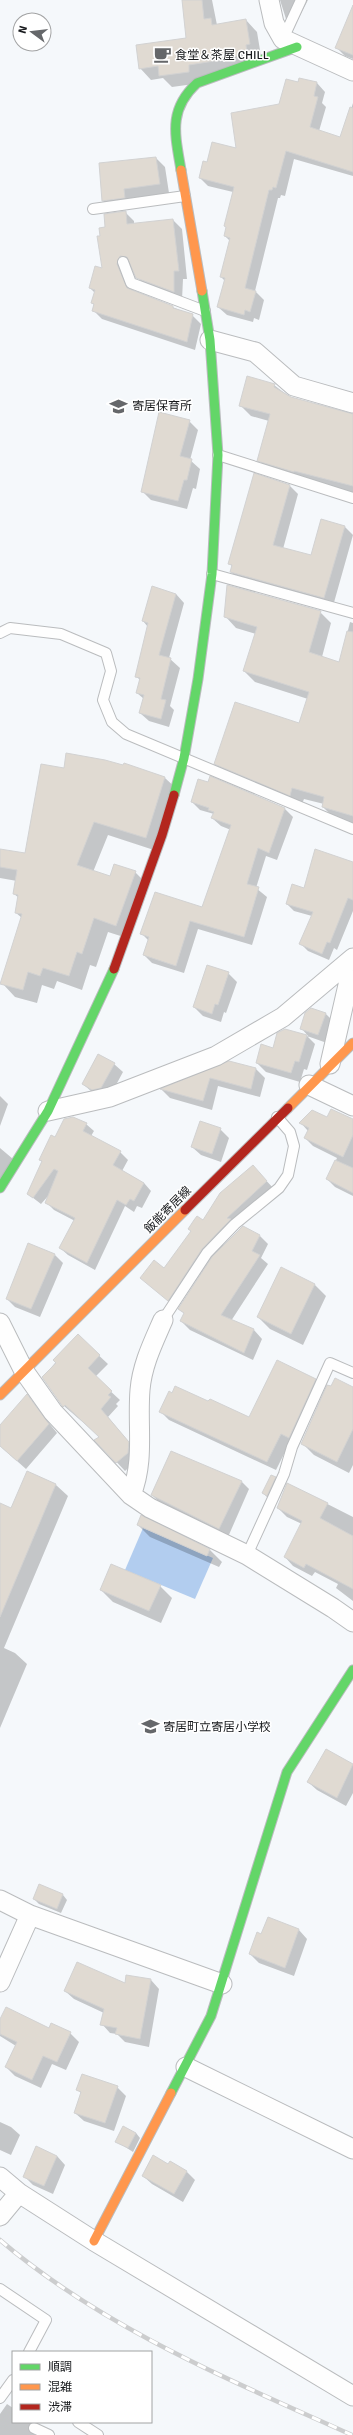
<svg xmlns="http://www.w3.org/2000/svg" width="353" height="2435" font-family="Signika,'Noto Sans JP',sans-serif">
<rect width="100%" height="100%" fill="#f5f8fb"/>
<path fill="#b2cdef" d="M143,1528L213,1558L195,1599L125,1570Z"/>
<path fill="#0003" d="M183,0H212L217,25L246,20L257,32L261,56L201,83L172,87L163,78L151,80L140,68L187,39Z
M280,0H308L294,27L286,19Z
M353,8V59L345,56L336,47Z
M300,79L317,83L325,92L322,103L326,107L319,131L341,139L353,103V176L294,159L285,196L281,195L280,198H278L255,291L264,300L259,320L254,318L253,322L227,315L218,307L225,281L221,277L230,241L225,236L233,192L208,186L200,178L207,163L238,150L280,105Z
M156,158L165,167L169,193L132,198L133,206L112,209L103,201Z
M125,212L134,221V224L173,220L182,229L187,279H183L182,300L146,286L137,277L131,265L125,271L133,291L192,315L201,324L195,350L102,319L93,310L94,305L92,302L95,293L90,288L103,269L102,237L106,228Z
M274,385L291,398L353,414V494L270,472L259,460L269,421L251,416L240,405Z
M189,421L198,430L190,460L200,469L196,489L193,488L187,509L151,500L142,491Z
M290,486L298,494L283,549L312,556L321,520L345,527L353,535L333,606L240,581L231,572L232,566L229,563Z
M176,594L184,603L169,658L180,668L170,706L174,710L169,727L149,721L140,713L144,699L137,693L140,680L136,676L148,627L143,621Z
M320,612L331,623L322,657L340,663L350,622L353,623V824L334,818L323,807L324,804L304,799L301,806L226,775L215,764L300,724L308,699L255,682L244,671L256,634L236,628L225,616Z
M125,764L165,778L179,791L160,852L108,835L93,872L110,877L135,872L149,886L130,939L108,932L96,967L90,965L82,990L57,981L54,989L42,985L37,1003L15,997L2,983L22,918L16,913L19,898L14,894L17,881L0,878V850L26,854L64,769L124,767Z
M211,778L285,809L293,817L277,860L266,856L256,888L267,897L252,945L198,929L184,973L152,963L144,955L149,941L141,933L203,908L231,830L221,826L212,818L214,814L200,810L192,802L209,783Z
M353,863V911L337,950L334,948L329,960L308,951L301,944L312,916L294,911L287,904L305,889Z
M228,973L237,982L226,1013L224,1012L221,1022L203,1016L194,1007Z
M325,1013L334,1022L327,1043L307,1036L315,1044L307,1070L304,1069L300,1082L266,1072L257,1063L273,1049L285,1030L309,1037L301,1028Z
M229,1062L256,1069L265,1078L260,1097L218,1086L212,1110L170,1098L162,1090Z
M114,1064L123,1072L110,1096L92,1092L83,1084Z
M0,1096L8,1104L0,1126Z
M328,1118L353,1120V1196L335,1187L327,1179L337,1158L313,1146L305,1138L308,1131L301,1123Z
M86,1124L94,1131L91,1136L120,1152L128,1160L122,1171L144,1183L151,1191L142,1208L137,1206L134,1212L125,1206L95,1270L68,1255L60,1248L75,1221L54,1210L46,1202L49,1195L41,1204L28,1194L42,1162L40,1159L55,1138Z
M220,1129L229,1138L221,1162L201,1155L192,1147Z
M0,1148L13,1159L0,1181Z
M261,1175L275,1190L236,1226L238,1229L223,1245L260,1236L268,1244L261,1258L268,1264L231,1321L254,1330L262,1339L253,1360L190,1330L181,1321L185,1314L179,1309L214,1254L177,1308L141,1278L164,1269L203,1221Z
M55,1255L63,1263L40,1317L15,1307L7,1299Z
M314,1284L326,1296L303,1345L270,1329L258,1317Z
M78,1336L108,1364L95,1377L120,1400L116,1404L118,1406L108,1417L136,1451V1461L125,1471L96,1440L100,1437L64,1406L43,1377Z
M315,1380L324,1389L290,1442L276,1470L169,1420L160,1411L209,1403L250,1419Z
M353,1388V1465L349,1473L314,1455L302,1443Z
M27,1396L57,1433L26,1469L0,1446V1427Z
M27,1473L56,1485L68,1496L4,1648L15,1653L27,1664L0,1728V1504L12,1509Z
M275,1478L284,1487L272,1502L263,1493Z
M241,1481L249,1489L228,1537L160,1503L152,1495Z
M288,1484L353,1517V1601L336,1588L338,1584L315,1572L312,1576L293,1566L285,1557L302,1524L287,1517L278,1508Z
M142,1517L210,1550L222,1562L219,1567L150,1537L138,1525Z
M160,1586L172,1598L161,1623L113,1602L101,1590Z
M326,1751L353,1765V1793L346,1806L317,1790L308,1782Z
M40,1886L63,1895L67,1900L61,1913L39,1904L34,1899Z
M299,1930L307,1939L294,1976L259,1963L250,1954L262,1935Z
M151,1980L159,1989L149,2047L125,2042L117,2034L110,2033L102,2024L104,2013L74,1999L65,1991Z
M0,2021L70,2033L79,2042L66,2070L52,2064L41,2088L15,2076L6,2067L16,2046L0,2036Z
M117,2087L126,2096L114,2131L84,2121L75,2113L82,2094L78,2090Z
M0,2122L11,2127L20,2135L11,2155L0,2150Z
M136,2133L140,2138L133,2152L116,2141Z
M57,2156L65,2165L53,2194L33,2185L24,2176Z
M187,2172L195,2180L183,2202L152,2184L143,2176Z
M7,2404L13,2408V2422H32L38,2428L34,2435H0V2414Z"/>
<path fill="#e0dad2" stroke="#d2d2d2" d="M182,0H202L204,19L211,18L212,25L246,19L250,44L246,45L247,52L227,59L189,65V72L159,76L158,66L139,69L136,45L186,38Z
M353,5V55L335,48Z
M299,78L317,82L314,96L318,97L310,127L340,137L350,107L353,108V172L286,151L276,188L273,187L272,190H269L245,288L256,291L250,312L245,310L244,315L217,307L225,278L220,277L230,238L224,236L226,227L224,226L234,187L199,178L203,161L207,162L212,142L236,148L231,113L279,104L286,79L298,82Z
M156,157L160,184L124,189L125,198L102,201L99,163Z
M126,211L127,224L173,219L179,271H174V292L136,278L127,257L120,256L117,264L127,288L173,306V308L193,314L187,342L92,311L94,304L91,303L95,290L89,288L95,266L102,268L97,236H100L99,228L105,227L104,214Z
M247,376L275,384L274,387L291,397L353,414V486L294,471V472L257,461L270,414L239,406Z
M159,412L190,420L180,456L192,459L187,480H184L178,501L141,492Z
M254,473L290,485L273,545L311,555L321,519L345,526L324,598L230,572L232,565L228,564Z
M227,585L321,611L309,652L339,662L347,631L353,632V816L322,807L324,797L292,788L290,796L214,764L235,702L299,723L309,692L243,671L257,627L224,617Z
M152,586L176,594L159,655L171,658L161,699L166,700L161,719L139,713L144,695L136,693L140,678L135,677L148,623L142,621Z
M66,753L105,760L123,765L124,763L165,777L146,838L94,822L77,865L110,876L114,864L136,871L116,926L94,918L82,954L77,952L69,976L43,968L40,976L28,972L23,990L0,984L22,914L15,913L18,895L13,894L17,870L0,867V849L25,853L41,764L64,768Z
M210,776L285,808L269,853L258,848L247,884L259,887L244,937L190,921L176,966L143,955L149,937L140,934L155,892L202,907L231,825L211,818L214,812L208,810L209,808L191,802L198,779L208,782Z
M315,849L353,862V900L348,898L330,943L327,942L322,954L299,944L313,912L286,904L292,884L304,888Z
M207,965L229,972L218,1005L215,1004L212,1014L193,1007Z
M311,1008L326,1013L318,1035L300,1029L305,1013Z
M285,1029L307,1035L299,1062L295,1061L291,1073L256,1063L261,1044L273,1048L277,1033Z
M98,1054L115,1063L101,1088L92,1090L82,1084Z
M229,1061L256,1068L251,1089L210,1078L203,1101L160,1089Z
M331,1109L353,1119V1135L343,1157L304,1138L309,1128L299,1123L312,1110L327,1117Z
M73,1117L87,1123L83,1131L121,1151L113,1165L144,1183L134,1201L130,1199L126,1205L117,1200L87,1263L59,1248L75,1218L45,1203L58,1171L54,1169L33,1198L27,1194L42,1161L39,1160L51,1135L55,1137L64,1119Z
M200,1121L221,1128L212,1154L191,1147Z
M335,1160L353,1168V1193L326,1179Z
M253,1165L267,1181L227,1218L231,1219L202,1249L168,1301L140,1278L154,1260L164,1268L191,1231L188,1229L194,1220L197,1216L203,1220L220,1193Z
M243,1226L260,1235L252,1251L260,1255L221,1315L254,1329L244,1353L180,1321L184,1313L178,1309L212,1257Z
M28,1243L55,1254L31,1309L6,1299Z
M281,1267L315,1284L291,1334L257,1317Z
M78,1334L100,1355L88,1368L112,1391L108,1395L111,1397L101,1409L129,1442L128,1453L116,1463L94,1440L99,1437L65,1405L63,1407L42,1377L56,1363L53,1360Z
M277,1360L316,1379L289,1438L281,1434L267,1462L159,1412L169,1391L172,1393L175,1386L208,1401L210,1399L249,1417Z
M335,1378L353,1387V1429L337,1462L301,1444L327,1385L331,1386Z
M27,1394L49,1424L17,1461L0,1446V1425Z
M171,1451L242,1481L219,1529L151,1495Z
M27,1471L56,1484L0,1617V1503L11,1508Z
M271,1475L276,1477L267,1496L262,1493Z
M287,1483L328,1503L320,1518L353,1536V1589L306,1564L304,1568L284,1557L302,1521L277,1508Z
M141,1515L210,1549L207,1556L137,1525Z
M111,1564L161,1585L149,1611L100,1590Z
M326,1749L353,1764L337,1798L307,1782Z
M39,1884L63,1894L57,1909L33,1899Z
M268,1917L299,1929L285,1968L249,1954L257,1932L261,1934Z
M77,1962L125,1983L126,1975L151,1979L140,2039L115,2034L117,2028L100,2025L104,2009L64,1991Z
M6,2007L49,2028L51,2023L71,2032L57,2062L43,2056L32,2080L5,2067L17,2042L0,2034V2019Z
M82,2074L118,2086L105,2123L74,2113L81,2092L76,2090Z
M123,2126L136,2133L128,2148L115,2142Z
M36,2146L57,2156L44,2186L23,2177Z
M153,2155L168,2164L170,2161L187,2171L174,2194L142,2176Z"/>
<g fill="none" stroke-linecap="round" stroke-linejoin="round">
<defs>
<path id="lane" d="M283,39L301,0
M93,209L185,196
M123,262L131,283L205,311
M218,455L353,498
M212,574L353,613
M0,633L10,628L61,634L106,653L111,671L103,700L112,722L126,734L353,829
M163,1320L207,1253L235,1224L279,1188L288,1175L294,1146L290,1132L277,1117
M247,1555L284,1474L292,1447L330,1363L353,1373
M0,2289L46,2320L29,2352
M0,2398L13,2380
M78,2422L98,2435
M34,2428L49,2435"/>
<path id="street" d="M269,0L274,23L283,39L353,71
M210,340L255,352L294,386L353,403
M330,1064L353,963
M309,1085L353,1106
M48,1111L110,1097L216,1056L283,1017L353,958
M0,1323L24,1371L53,1412L131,1495L150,1508L247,1555L333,1608L353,1622
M131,1495C145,1460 137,1426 140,1390C142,1365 153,1343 163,1320
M0,1900L30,1915L222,1984
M0,1982L30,1915
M186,2067L353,2149
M0,2177L19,2193L94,2241L353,2396
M0,2216L19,2193"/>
<path id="fast" d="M181,170C175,134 168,110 197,83L297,47
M174,795L184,758L198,679L212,574L218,455L210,340L202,291
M0,1188L48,1111L114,969
M171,2093L211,2016L287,1772L353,1670"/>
<path id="slow" d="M181,170L202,291
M288,1108L353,1043
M0,1395L185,1210
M94,2241L171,2093"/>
<path id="jam" d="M114,969L162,835L174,795
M185,1210L288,1108"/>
</defs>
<use href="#lane" stroke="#babcbe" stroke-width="12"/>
<use href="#street" stroke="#babcbe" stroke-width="21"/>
<use href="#fast" stroke="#babcbe" stroke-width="11"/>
<use href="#slow" stroke="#babcbe" stroke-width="11"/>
<use href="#jam" stroke="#babcbe" stroke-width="11"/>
<use href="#lane" stroke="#fefefe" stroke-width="10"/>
<use href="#street" stroke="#fefefe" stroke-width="19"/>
<use href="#fast" stroke="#63d668" stroke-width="9"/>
<use href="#slow" stroke="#ff974d" stroke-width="9"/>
<use href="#jam" stroke="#b3261e" stroke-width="9"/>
<defs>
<path id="rail" d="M0,2240C103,2328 230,2380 352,2435"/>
</defs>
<use href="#rail" stroke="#cccdce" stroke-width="4.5"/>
<use href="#rail" stroke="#fff" stroke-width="3" stroke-dasharray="9" stroke-linecap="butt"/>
</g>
<defs>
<symbol id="cafe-bare" viewBox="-9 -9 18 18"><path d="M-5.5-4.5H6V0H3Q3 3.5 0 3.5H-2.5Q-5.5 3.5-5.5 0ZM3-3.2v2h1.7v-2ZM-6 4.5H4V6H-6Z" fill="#65676a" stroke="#fff" stroke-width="2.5" paint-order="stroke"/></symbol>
<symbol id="school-bare" viewBox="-9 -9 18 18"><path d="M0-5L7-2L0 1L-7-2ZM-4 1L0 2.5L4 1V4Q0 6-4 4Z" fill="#65676a" stroke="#fff" stroke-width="2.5" paint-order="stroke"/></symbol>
</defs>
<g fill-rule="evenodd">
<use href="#cafe-bare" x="150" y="42" width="25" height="25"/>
<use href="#school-bare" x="106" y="394" width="25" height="25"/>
<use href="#school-bare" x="138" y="1714" width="25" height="25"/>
</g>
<g text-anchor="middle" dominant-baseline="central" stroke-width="3" stroke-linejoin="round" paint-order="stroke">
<g font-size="12" fill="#17191c" stroke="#fff" text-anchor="start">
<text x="175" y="55">食堂＆茶屋 CHILL</text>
<text x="132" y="406">寄居保育所</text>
<text x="163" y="1727">寄居町立寄居小学校</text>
</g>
<g font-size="12" fill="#17191c" stroke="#fff">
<text transform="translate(168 1210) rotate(-45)">飯能寄居線</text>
</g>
</g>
<rect x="12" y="2351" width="140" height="72" fill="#ffffff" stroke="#a2a3a4"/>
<rect x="20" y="2364" width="20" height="6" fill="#63d668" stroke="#a2a3a4"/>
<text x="48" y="2371" font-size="12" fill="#17191c">順調</text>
<rect x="20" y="2384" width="20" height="6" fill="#ff974d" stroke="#a2a3a4"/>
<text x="48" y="2391" font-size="12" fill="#17191c">混雑</text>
<rect x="20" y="2404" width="20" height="6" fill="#b3261e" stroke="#a2a3a4"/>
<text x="48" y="2411" font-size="12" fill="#17191c">渋滞</text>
<g transform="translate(32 32) rotate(285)"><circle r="19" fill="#ffffff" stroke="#a2a3a4"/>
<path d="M0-3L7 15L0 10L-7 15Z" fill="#65676a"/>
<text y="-6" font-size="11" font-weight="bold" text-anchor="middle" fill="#17191c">N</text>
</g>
</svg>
